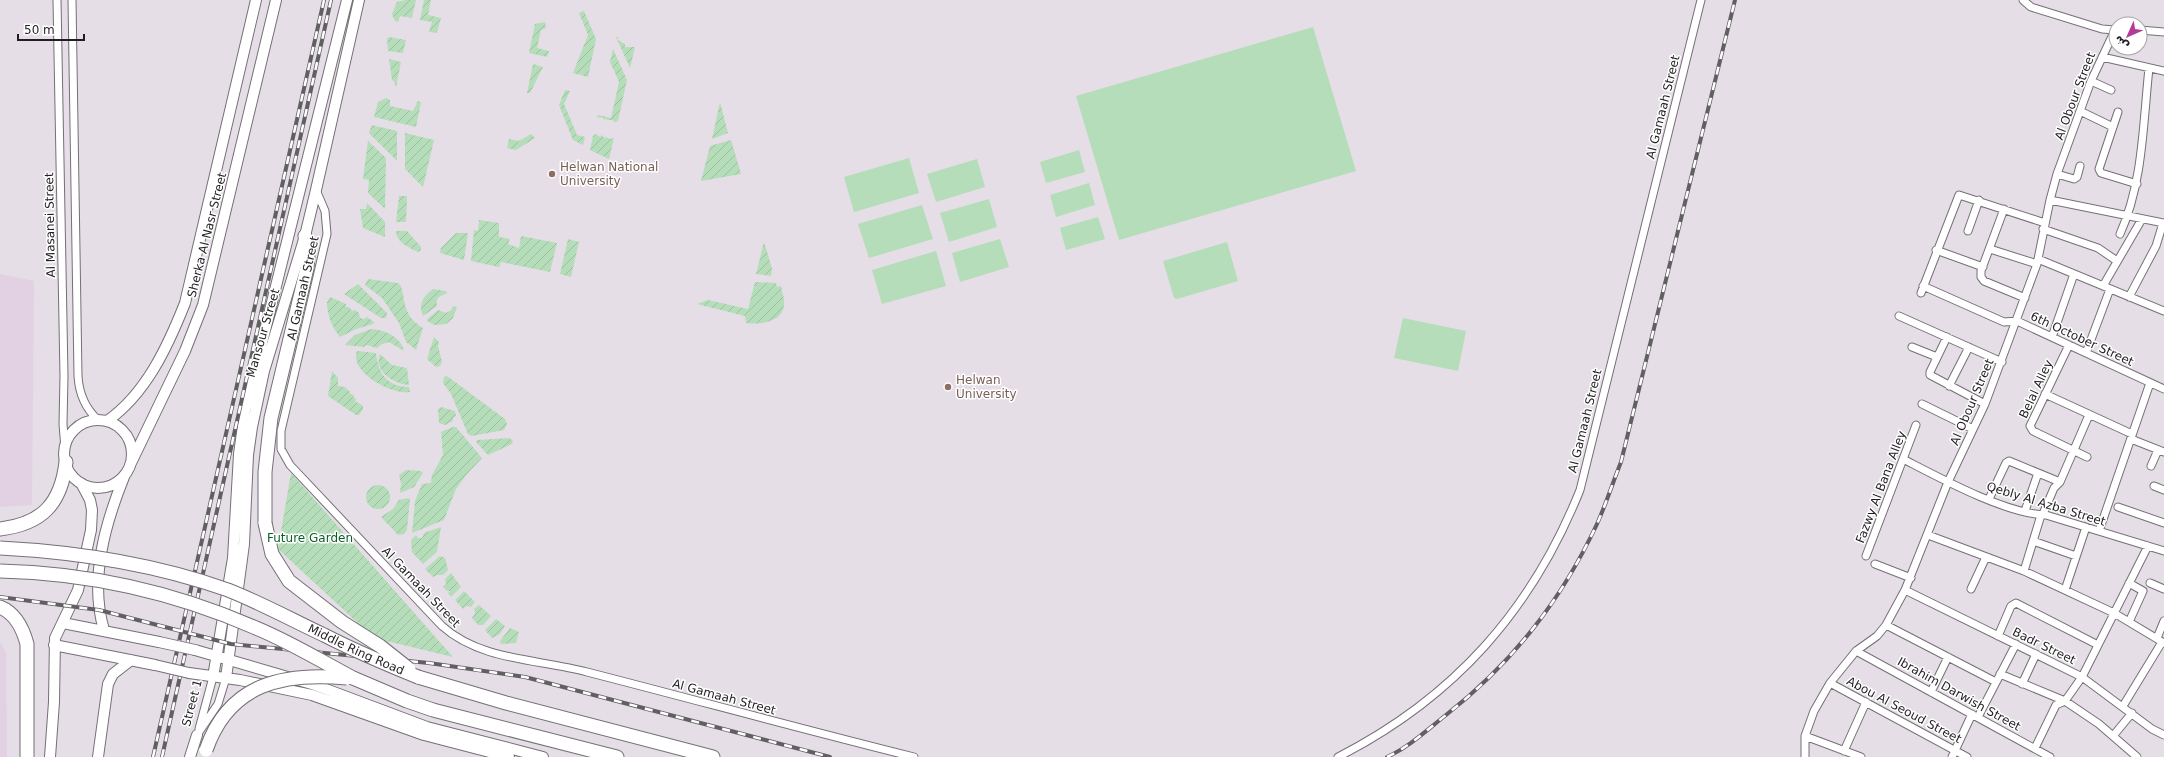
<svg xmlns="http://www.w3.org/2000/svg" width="2164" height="757" font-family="'DejaVu Sans',Vazirmatn,sans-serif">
<defs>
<pattern id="garden-furrows" width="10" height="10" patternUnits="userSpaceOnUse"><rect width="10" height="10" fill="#b5ddba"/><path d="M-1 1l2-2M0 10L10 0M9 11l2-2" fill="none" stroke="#9bbda0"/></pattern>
</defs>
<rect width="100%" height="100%" fill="#e5dee6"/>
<path fill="#e1d1e3" d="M0,274L34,281L32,505L0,507Z
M0,642L6,653L7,757H0Z"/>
<path fill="url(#garden-furrows)" d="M406,0H416L412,18L400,16L398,22L395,21L392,14L397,2Z
M424,0H431L428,15L441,18L437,33L429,32L432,22L420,20Z
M584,11L596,39L588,77L573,73L588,35L579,13Z
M545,22L546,28L541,30L537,48L549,51L547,57L529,53L535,24Z
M389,37L406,40L403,53L388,51L387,39Z
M616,37H618V40L625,44V47H635L630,68Z
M613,49L627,80L618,121L615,122L612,120H607V118L605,120L602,117L597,118L598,115L611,118L619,82L610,62Z
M389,59L401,62L396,87L394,81L392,80Z
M533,64L543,67L530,93H527Z
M565,90L570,91L564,104L577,135L585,137L583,145L573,140L559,105Z
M386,98L390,100V106L413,111L418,101L421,102L416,127L374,117L378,102Z
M720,102L728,133L712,139Z
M372,125L397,131V161L369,133Z
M405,133L434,140L423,187L405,169Z
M531,134L535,138L516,150L507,148L509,139L519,141Z
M596,134L600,137L601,135L605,138L606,137L610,139L614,138L609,159L590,150L593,136Z
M731,140L741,174L701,181L710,146Z
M368,141L386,158L385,209L368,193L369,180L363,179Z
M399,196H407L406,222H396Z
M367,203L385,222V237L363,228L360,209H366Z
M479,220L499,223V237L510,239L508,244L519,248L521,236L557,243L550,272L501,262L499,267L471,261L474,230L478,231Z
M396,231H407L421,247V250L418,252C408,247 397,243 396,231Z
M456,233H468L464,260L440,253L441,248Z
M568,239L579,242L571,277L560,274Z
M764,242L772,268L771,276L756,274Z
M368,279L398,283L401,286C406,306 404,316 423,328L416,350L406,342L399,323L382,298L365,285Z
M755,282L776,283L777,287L781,286C782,292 785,299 784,305C783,322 760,325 746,323L745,316L697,304L708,300L748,309Z
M358,284L387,313L386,318H381L344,294Z
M433,289L446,291L447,293C441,296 435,297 437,306L423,316C418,305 423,296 433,289Z
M330,297L346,304V307H349L352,311L355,310L359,313L360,318L364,319L367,317L374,322L373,324L356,329L340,337C332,327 327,315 327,302Z
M454,306L457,307L453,318L446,324L434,325L426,320L438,310L446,313L450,311Z
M371,329C384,330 401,336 404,351L389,342L382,344L377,348L366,345L364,347L345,345L355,335Z
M434,337L439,342L438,346L442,362L440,366L436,367L427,359Z
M357,351L376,353C378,373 387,387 409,387L410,392C391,395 349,372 357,351Z
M380,354L392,365L407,368L409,385C394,384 373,371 380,354Z
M332,371L338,378V386L345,387L350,392V394H352L354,396L353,398H356L355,401L363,406V409L359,415H356L328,396Z
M447,376L505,419L507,424L504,430L472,436L468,434L451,394L443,383L444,377Z
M441,407L455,411L456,416L453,418V421L445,425L439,423L438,409Z
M453,427H456L482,458L467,474L456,489L444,520L412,533L415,501L422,484L431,483L432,475L443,455L441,432Z
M509,438L513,441L512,444L488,455L476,442L477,440Z
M406,470L421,471L423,473L414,487L400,493L401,484L399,475Z
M291,473L453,657L374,638L278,549Z
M366 497a12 12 0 1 1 24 0a12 12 0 1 1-24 0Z
M408,498L410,499L407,530L404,534L398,535L381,517L393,509L399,500Z
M441,527L437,552L423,564L412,552L411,540L416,535L418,538H422L424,533Z
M440,556L445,558L448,570L443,575H437L433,577L425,569Z
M451,573L461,587L451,597L448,593L450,591H447L443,587L446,584L445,579Z
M464,591L475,602L471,607L466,606L463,609L455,600Z
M479,605L491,616L483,625H478L472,618L475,613L474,609Z
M496,619L505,626L500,634L492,638L485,630Z
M510,628L519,632L516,643L501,644L500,641Z"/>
<path fill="#b5ddba" d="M1313,27L1356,171L1119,240L1076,96Z
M1079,150L1085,172L1046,183L1040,162Z
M909,158L919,193L854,212L844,177Z
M977,159L985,187L936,202L927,174Z
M1089,183L1095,205L1056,217L1050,195Z
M989,199L997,227L949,242L940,213Z
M922,205L933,239L869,258L858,224Z
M1098,217L1105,239L1066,250L1060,228Z
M1000,239L1009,267L960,282L952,253Z
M1227,242L1238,281L1177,299L1174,298L1163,261Z
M936,251L946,286L882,304L872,270Z
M1403,318L1466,331L1458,371L1394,358Z"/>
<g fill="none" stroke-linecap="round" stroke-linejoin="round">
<defs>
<path id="street" d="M57,0L64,376L63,424L65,449
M72,0L78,376C79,394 85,408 98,420
M2023,0L2031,7L2102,29L2116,30
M2140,30L2164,32
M2102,57L2164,71
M2091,81L2111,90
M2080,111L2113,127
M2118,112L2099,169L2101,173L2137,184
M2057,174L2074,179L2077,177L2080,166
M316,190L325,211L327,234L281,431V449L290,465L442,626C481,661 539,659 587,672C696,700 805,730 914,757
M2050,200L2164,223
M2004,209L1981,271V277L1984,281L2025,298
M2043,229L2098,248L2117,261
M1968,231L1979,200
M2120,234C2143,183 2143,124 2149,68
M1990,249L2037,264
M1936,250L1983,267
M2038,259L2164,311
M1923,286L2004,322L2017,321L2164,389
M2103,286L2142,219
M1921,293L1959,195L2045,223
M2129,297L2156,246L2163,223
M1899,316L2002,362
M1947,337L1930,372V375L1985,404
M2052,337L2074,274
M2069,345L2030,426L2033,431L2087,457
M1912,347L1937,357
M2086,353L2110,289
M1949,386L1969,347
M2045,394L2132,434
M1922,404L1973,429
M2131,439L2164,452
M1903,459C1940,478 2006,514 2046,515L2164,551
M2151,466L2158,450
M2154,486L2164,490
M1989,499L2006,463L2009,461L2060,482
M2118,507L2164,523
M2025,511L2038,473
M2043,514L2054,488L2060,482L2089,415
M2099,531L2150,383
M1928,535L2024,571L2114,613L2164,643
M2033,541L2076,556
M1866,556L1916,425
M1875,564L1911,578
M2024,571L2041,515
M2150,583L2164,589
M1971,589L1986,557
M1905,590L2082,677L2152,729L2164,735
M2065,590L2086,527
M2129,622L2143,591L2129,583
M1886,625L1996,682
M1998,636L2011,606L2016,603L2098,645
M2157,638L2164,621
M1856,651L2050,757
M2000,674L2065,701L2099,724L2137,757
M1830,683L1967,757
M2022,684L2036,654
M1931,692L1948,657
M2123,706L2162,642
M1978,717L2016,644
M199,729L213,677
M197,735L218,704L226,678
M1805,736L1861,757
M2113,736L2132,713
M2035,748L2056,705L2065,701L2082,677L2148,546
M1844,751L1866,702
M1338,757C1454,698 1532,610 1580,490L1701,0
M1805,757V736L1814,711L1830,683L1856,651L1877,636L1886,625L1905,590L1948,482L1985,404L2037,264L2050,200L2057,174L2091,81L2115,30
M1952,757L1972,714"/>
<path id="secondary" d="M64 454a34 34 0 1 1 68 0a34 34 0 1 1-68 0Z
M107,421C146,394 168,346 185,303L256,0
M130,465L185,351L203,305L276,0
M63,623L159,642
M104,630C89,580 105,524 124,477
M54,645L155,665
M195,650L315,685L427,727L543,757
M189,673L240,680L312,695L424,735L509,757
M213,677L233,558L239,454L245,411L347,0
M226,678L244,544L248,455L252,427L264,371L305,236L316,190L359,0
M50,757L54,702L55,638L78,590L91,530L92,510L90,500L81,483
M98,757L108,684L113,674L131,660
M190,757L197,735"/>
<path id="highway" d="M265,523V472L271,418L307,268L308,257L305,236
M0,529C42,524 61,504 66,462
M0,607C15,613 23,629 27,644V757
M418,677L506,703L713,757
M353,678L407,701L433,710L617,757"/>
</defs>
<use href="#street" stroke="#756f76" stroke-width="9"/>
<use href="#secondary" stroke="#756f76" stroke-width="12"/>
<use href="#highway" stroke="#756f76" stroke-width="15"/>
<use href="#street" stroke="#fff" stroke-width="7"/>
<use href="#secondary" stroke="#fff" stroke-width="10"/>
<use href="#highway" stroke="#fff" stroke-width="13"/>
<defs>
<path id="rail" d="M0,597L99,610L231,644L429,663L525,677L830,757
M153,757L324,0
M162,757L331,0
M1387,757C1409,747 1427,730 1446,715C1513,662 1561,601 1597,524C1606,504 1613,482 1621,462L1735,0"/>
</defs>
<use href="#rail" stroke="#625f63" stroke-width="4"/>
<use href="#rail" stroke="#fff" stroke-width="2.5" stroke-dasharray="8" stroke-linecap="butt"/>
<defs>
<path id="secondary-bridge" d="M159,642L195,650
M155,665L189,673"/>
<g id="highway-bridge">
<path d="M265,523L272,554L289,581L342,622L380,646L409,669"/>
<path id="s1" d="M0,548C77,552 155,564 228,590C261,603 292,620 324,635C355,651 386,664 418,677"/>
<path d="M0,571C89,573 174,592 256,628C290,642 321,661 353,678"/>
<path d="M206,750C229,683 284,672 347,678"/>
</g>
</defs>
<use href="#secondary-bridge" stroke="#756f76" stroke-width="12" stroke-linecap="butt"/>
<use href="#highway-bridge" stroke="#756f76" stroke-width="15" stroke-linecap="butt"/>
<use href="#secondary-bridge" stroke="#fff" stroke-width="10"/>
<use href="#highway-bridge" stroke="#fff" stroke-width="13"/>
</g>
<g fill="#8d6e63" stroke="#fff" stroke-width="1.5">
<circle cx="552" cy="174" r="4"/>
<circle cx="948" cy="387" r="4"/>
</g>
<g text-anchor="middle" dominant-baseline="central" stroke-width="3" stroke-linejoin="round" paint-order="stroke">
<g font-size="12" fill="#201e20" stroke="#fff">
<text transform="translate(2075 96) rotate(-69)">Al Obour Street</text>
<text transform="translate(1663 107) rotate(-76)">Al Gamaah Street</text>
<text transform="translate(50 225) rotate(-91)">Al Masanei Street</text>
<text transform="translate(207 235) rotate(-76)">Sherka Al Nasr Street</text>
<text transform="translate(303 288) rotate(-77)">Al Gamaah Street</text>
<text transform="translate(263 333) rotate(-74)">Mansour Street</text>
<text transform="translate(2082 339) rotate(25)">6th October Street</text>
<text transform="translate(2036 389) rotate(-65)">Belal Alley</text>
<text transform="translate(1972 402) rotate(-67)">Al Obour Street</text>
<text transform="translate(1585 421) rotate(-76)">Al Gamaah Street</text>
<text transform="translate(1881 487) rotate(-69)">Fazwy Al Bana Alley</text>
<text transform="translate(2046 504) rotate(17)">Qebly Al Azba Street</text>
<text transform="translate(421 587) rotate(46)">Al Gamaah Street</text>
<text transform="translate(2044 646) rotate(26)">Badr Street</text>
<text stroke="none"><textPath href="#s1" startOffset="374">Middle Ring Road</textPath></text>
<text transform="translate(1959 694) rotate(29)">Ibrahim Darwish Street</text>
<text transform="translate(724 697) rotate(15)">Al Gamaah Street</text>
<text transform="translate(192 703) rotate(-75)">Street 1</text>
<text transform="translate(1904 710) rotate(28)">Abou Al Seoud Street</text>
</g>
<g font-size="12" fill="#785e54" stroke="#fff" text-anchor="start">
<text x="560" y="167">Helwan National<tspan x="560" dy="14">University</tspan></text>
<text x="956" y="380">Helwan<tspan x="956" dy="14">University</tspan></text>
</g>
<g font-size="12" fill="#0a5e26" stroke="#fff">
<text x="310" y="538">Future Garden</text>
</g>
</g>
<g transform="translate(2128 36) rotate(225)"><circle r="19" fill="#ffffff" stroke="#a6a5a6"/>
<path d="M0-3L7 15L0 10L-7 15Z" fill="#b23d96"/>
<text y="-6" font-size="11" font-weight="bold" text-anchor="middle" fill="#201e20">ش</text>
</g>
<path d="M18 34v6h66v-6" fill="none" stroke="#201e20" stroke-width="2"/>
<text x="24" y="34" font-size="12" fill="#201e20" stroke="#ffffff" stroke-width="3" paint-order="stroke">50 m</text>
</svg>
